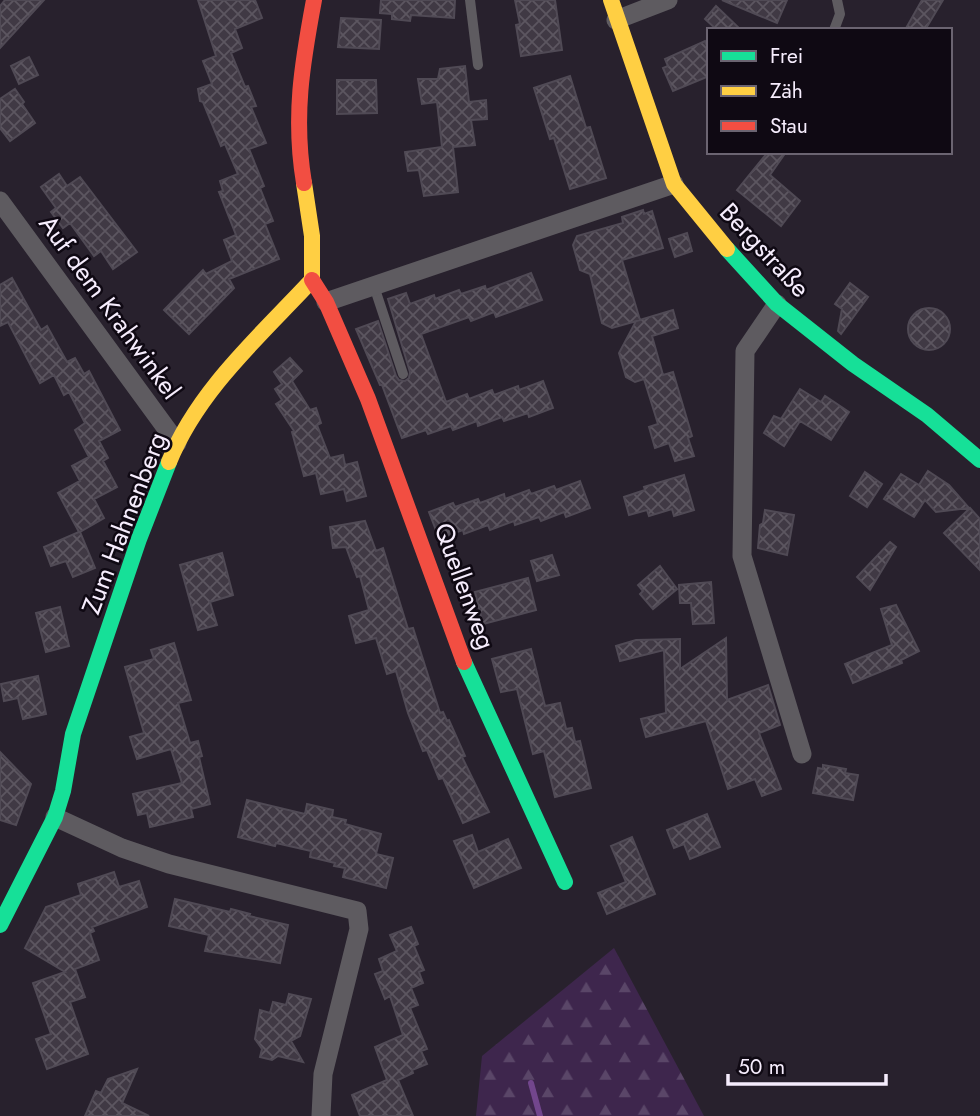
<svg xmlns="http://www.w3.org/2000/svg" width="980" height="1116" font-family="Jost,sans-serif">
<defs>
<pattern id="forest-firs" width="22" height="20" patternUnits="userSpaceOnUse" patternTransform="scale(1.75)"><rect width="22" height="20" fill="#3e264d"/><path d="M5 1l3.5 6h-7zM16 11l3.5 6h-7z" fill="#5a4668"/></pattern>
<pattern id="building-cross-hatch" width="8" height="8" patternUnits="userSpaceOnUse" patternTransform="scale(1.75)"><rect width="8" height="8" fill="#403944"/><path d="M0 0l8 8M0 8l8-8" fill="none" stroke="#5c5660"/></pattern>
</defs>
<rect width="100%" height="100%" fill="#28212d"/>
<path fill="url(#forest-firs)" d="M614,948L704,1116H476L482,1056Z"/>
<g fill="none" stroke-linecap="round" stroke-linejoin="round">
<path stroke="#72468d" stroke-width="6" d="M531,1083L540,1116"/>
</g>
<path fill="url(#building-cross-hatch)" stroke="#504a55" stroke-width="2" d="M5,0H44L0,48V6Z
M198,0H255L262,18L235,29L242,48L231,53L245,87L248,86L256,106L251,107L266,143L249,149L264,186L260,188L273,221L265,224L279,259L229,279L234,288L189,334L164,310L203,270L206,274L232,261L224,240L236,235L219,192L223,191L220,181L238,174L225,144L221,146L203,102L200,101L198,89L212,84L203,61L216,56Z
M381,0H455L454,18L411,15L410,21L392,19V14L380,13Z
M515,0H555L562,50L521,56L516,25L520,24Z
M722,0H787L777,23Z
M922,0H943L925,30H905Z
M716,6L741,30H717L705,19Z
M341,18L381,20L379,49L338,47Z
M705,41L709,50V76L673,91L663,68L668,66L665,59Z
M29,57L38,75L19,84L11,66Z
M465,66L469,102L486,100L487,119L471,120L475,145L453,147L458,192L424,196L419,170L408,171L405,152L442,147L437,102L422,104L418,79H438L440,69Z
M570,76L586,128L590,127L606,178L570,189L554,138L550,139L534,88Z
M337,80H376L377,113L337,114Z
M15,89L24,102L22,104L35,123L10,141L0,128V99Z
M768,152H786L770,175L800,201L781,226L737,190Z
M59,174L67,186L80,177L137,252L113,269L101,251L94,256L70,223L63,228L51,212L56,208L41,187Z
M643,210L644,214L652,211L663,248L622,260L640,320L612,328L602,323L590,274L580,270L573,245L577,236L623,223L622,217Z
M687,233L692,251L675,257L669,239Z
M531,273L542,300L496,317L494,312L471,321L469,317L421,334L446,402L467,394L469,399L492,390L494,395L518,386L519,390L543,381L553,408L529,417L528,413L504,421L502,417L478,426L477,421L453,430L451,426L428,434L426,430L402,438L382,385H380L356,329L378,321L396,376L399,380L405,381L409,378L410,372L388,299L406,293L410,304L434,295L435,299L459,290L461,294L485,286L486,290Z
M12,278L41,330L47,326L67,362L75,358L84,374L89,371L120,430L99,441L108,458L103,461L117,487L94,499L104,518L80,532L95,568L73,577L66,561L51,566L44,547L79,532L58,493L80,481L72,466L89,457L75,430L85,423L69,392L64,395L54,375L40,383L8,322L0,326V285Z
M850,283L868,297L841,334L838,331L842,309L835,304Z
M908 329a21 21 0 1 1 42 0a21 21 0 1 1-42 0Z
M673,310L678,328L652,336L663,375L673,372L692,436L688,438L694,456L675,461L669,443L655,448L649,427L658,424L644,379L635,382L626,377L619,353L636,321Z
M290,358L302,371L292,381L310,410L316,408L321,423L317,425L330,458L343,455L345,465L357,462L366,496L347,501L344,489L321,494L316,473L304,476L292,432L294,431L276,404L282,400L275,389L282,384L274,372Z
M800,389L821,402L825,396L849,412L831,440L800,421L784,446L764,433L774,416L781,419Z
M928,471L949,485L969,508L936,512L925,500L914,517L884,499L901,474L919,485Z
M865,472L882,484L867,507L850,496Z
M684,475L694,510L674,516L672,509L649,516L647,510L629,515L624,497L645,490L644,487Z
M580,481L590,508L566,517L564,512L541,521L539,517L515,525L514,521L490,530L488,525L464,534L463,530L439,538L429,512L453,503L455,507L478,499L480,503L504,494L505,499L529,490L531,494L554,486L556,490Z
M970,508L980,519V570L944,533Z
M765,510L794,515L787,555L758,548L760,525L763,523Z
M365,521L376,551L383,548L408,629L413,628L440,713L443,712L447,721L449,720L465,756L462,757L489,812L463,823L443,778L439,779L427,750L423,751L408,713L396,671L387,674L376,638L356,643L349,616L369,610L360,576L357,577L346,547L333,548L330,527Z
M890,542L896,547L870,590L857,577Z
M222,553L233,595L210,602L217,625L198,630L180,565Z
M552,555L559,575L537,581L531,561Z
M660,566L677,589L653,609L640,594L643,591L638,585Z
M528,578L536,610L483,624L475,592Z
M711,582L714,623L693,624L691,603H680L679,585Z
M896,605L919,651L901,660L902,663L853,683L845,664L892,645L881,609Z
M60,607L69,646L46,652L36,613Z
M726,638L727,700L768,685L780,725L759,733L781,789L762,796L755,779L728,789L706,721L646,737L641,719L666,713L664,650L620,661L616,646L636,640L680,639V669Z
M174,643L191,700L178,703L190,743L198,741L202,756L199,757L210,804L191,809L193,817L150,827L147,813L138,815L133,794L182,783L171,749L137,759L130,737L144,733L125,667L154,659L151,650Z
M531,649L545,706L560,703L566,729L572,728L575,742L580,741L591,788L555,797L544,751L533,754L517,689L501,692L492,659Z
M38,676L46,714L23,719L18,698L4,701L1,684Z
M0,752L31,784L16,825L0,820Z
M823,765L846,769L845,773L858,775L853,800L813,793L818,768L823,769Z
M247,800L305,814L307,804L333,810L332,817L346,820L345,824L381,834L376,854L393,858L386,888L343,877L345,868L334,866L335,863L310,857L311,851L276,843L275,846L238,837Z
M707,814L720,847L690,859L684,844L674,848L667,830Z
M472,835L478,852L508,839L521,868L474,888L454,841Z
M632,837L655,894L607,914L598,893L626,882L611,846Z
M114,872L119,887L139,881L147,907L92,927L94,931L90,933L99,960L75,969L85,997L70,1002L88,1054L47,1069L36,1039L51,1034L33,983L65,972L25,948L46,907L81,895L78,884Z
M175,899L230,912L231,909L250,914L249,916L288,925L280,963L205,951L209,935L169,926Z
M411,927L418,944L414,946L424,970L419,972L423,983L411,988L418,1005L410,1008L427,1049L421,1051L427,1064L412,1070L413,1073L398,1080L413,1116H360L352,1095L387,1080L375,1047L403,1035L390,996L385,999L375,974L383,971L379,959L397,951L390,935Z
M289,994L311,999L300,1036L291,1041L303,1062L278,1056L272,1060L260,1057L262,1049L255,1039L260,1010L270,1013L273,1002L286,1005Z
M137,1069L122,1103L149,1116H85L96,1091L101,1093L108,1079Z"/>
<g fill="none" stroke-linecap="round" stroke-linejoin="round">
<path stroke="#5e5b60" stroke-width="10" d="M470,0L478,65
M834,30L840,14L837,0
M374,286L403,374"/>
<path stroke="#5e5b60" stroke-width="19" d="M616,20L668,0
M0,201L177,443
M326,302L674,184
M777,304L745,351L742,556L802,754
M55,817L122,848L169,864L357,911L359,929L323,1074L321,1116"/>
<path stroke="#16e098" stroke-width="16" d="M727,249L777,304L853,364L927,415L980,460
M464,662L565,882
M0,925L55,817L63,791L73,734L139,539L169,462"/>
<path stroke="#ffcf43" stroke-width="16" d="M611,0L674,184L727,249
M169,462C198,390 260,336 312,280V236L304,183"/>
<path stroke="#f24e42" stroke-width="16" d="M304,183C293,117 302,64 314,0
M312,280L326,302L368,399L464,662"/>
</g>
<g text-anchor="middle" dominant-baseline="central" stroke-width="5" stroke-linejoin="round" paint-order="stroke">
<g font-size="26" fill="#f6edfd" stroke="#0f0913">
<text transform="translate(765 250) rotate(47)">Bergstraße</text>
<text transform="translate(110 307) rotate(54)">Auf dem Krahwinkel</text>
<text transform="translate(124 523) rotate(-69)">Zum Hahnenberg</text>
<text transform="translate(465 586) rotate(70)">Quellenweg</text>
</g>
</g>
<rect x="707" y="28" width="245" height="126" fill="#0f0913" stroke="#6b6471" stroke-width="2"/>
<rect x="721" y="51" width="35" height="10" fill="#16e098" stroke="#6b6471" stroke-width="2"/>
<text x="770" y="63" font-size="21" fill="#f6edfd">Frei</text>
<rect x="721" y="86" width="35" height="10" fill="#ffcf43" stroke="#6b6471" stroke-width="2"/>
<text x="770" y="98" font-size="21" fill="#f6edfd">Zäh</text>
<rect x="721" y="121" width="35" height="10" fill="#f24e42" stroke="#6b6471" stroke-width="2"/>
<text x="770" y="133" font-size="21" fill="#f6edfd">Stau</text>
<path d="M728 1074v10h158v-10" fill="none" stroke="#f6edfd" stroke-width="3.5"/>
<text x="738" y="1074" font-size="21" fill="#f6edfd" stroke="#0f0913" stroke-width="5" paint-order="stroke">50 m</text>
</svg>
